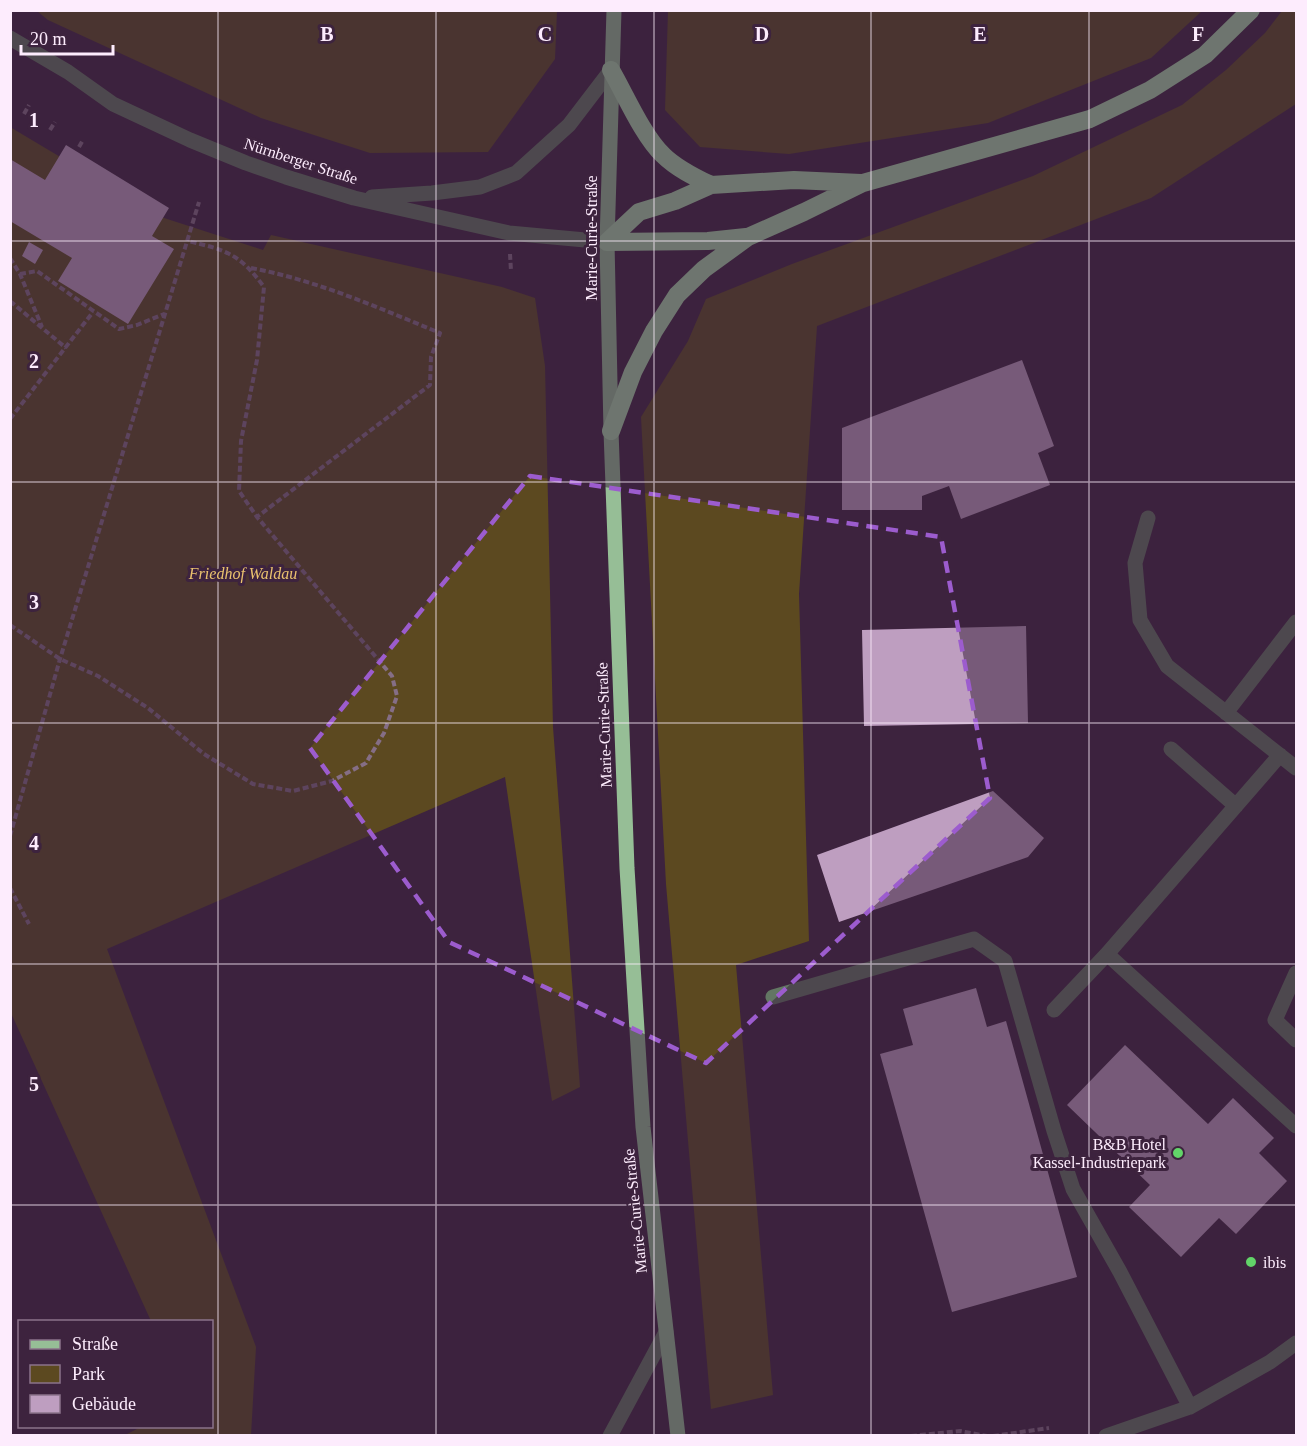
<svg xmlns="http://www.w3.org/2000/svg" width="1307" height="1446" font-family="Georgia,serif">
<rect width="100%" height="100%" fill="#3d233e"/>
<path fill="#5c4920" d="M37,11H557L555,59L488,152L370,153L261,118L48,20Z
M668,11V10L1202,11L1151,58L988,123L789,154L700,147L665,110Z
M1282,11H1296V104L1151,198L817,326L799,594L809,941L736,965L773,1395L711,1409L666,884L641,417L688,341L706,299L792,264L1033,176L1182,105L1226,70L1265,33Z
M10,127L161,217L263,250L271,235L502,287L535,298L545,366L553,727L580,1087L552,1101L505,777L107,949L256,1347L251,1435H125L141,1427L212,1426V1322L151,1321L11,1013Z"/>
<path fill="#be9ec0" d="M66,145L169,208L152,236L174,249L128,324L58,281L72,258L10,221V159L45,180Z
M29,242L43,250L35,264L22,256Z
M1022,360L1054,446L1038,453L1050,485L961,519L949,486L922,496V510H842V428Z
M1026,626L1028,723L864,726L862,630Z
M993,791L1044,838L1028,857L839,922L817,855Z
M976,988L987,1027L1006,1021L1077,1277L952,1312L880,1054L913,1045L903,1009Z
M1125,1045L1208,1124L1233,1098L1274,1138L1259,1153L1287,1181L1236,1234L1219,1218L1181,1257L1129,1207L1150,1185L1067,1105Z"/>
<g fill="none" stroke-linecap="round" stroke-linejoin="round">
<path stroke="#856e86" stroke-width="4" stroke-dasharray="6 3" stroke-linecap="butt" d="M24,114L29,105
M50,130L55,122
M79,147L83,140
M510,254L511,271
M10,258L20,274L42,327
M251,268C316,280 379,308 440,333L431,357L430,385L257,517
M20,274L37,271L119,329L137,325L164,314
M10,301L66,348
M10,419L93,312
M10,625L60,659L98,676L148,708L204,754L253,784L293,791L332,781L366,763L384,733L397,696L392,676L257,517L239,491L241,441L257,360L264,287C240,254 226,250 188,241
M10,836L60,659L199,202
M10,888L29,924
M911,1436L960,1431L987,1436
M993,1436L1049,1428"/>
<path stroke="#637663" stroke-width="15" d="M10,38L68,72L113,104L190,140L246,163L286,177L354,198L509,233L607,242
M372,197L432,193L480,187L516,173L569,125L611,70
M1148,518L1135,563L1140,620L1167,666L1296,768
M1226,713L1296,622
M1171,749L1236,806
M1280,755L1107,954L1296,1126
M1296,973L1275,1020L1296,1040
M773,997L974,939L1005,961L1054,1131L1073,1189L1120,1272L1190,1407
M1054,1010L1107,954
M610,1436L666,1332
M1106,1436L1190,1407L1270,1362L1296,1343"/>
<path stroke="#96be96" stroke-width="15" d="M614,10L607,242L611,431L627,868L643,1127L678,1436"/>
<path stroke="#aadaaa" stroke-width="18" d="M611,70C625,94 643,136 663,155C676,168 694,177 711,185
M607,242L639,212L675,201L711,185L794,180L861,183
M607,242L708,241L746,237
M611,431L633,372L654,331L677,295L704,269L748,237L804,212L863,183L1090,119L1150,90L1205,55L1251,10"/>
</g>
<path d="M0 0H1307V1446H0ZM530,476L941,537L990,798L706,1063L449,942L310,748Z" fill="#3d233e" fill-opacity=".55" fill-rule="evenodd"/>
<path fill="none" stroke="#9c5cce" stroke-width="4.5" stroke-dasharray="12 8" stroke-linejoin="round" d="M530,476L941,537L990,798L706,1063L449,942L310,748Z"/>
<path fill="none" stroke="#fdecfd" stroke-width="1.5" stroke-opacity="0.55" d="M218,10V1436M436,10V1436M654,10V1436M871,10V1436M1089,10V1436M10,241H1296M10,482H1296M10,723H1296M10,964H1296M10,1205H1296"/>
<g fill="#62d469" stroke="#3d233e" stroke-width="2">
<circle cx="1178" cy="1153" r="6"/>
<circle cx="1251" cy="1262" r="6"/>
</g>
<g text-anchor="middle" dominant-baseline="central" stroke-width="6" stroke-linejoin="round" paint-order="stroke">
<g font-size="16" fill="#fdecfd" stroke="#3d233e">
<text transform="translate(301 161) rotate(18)">Nürnberger Straße</text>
<text transform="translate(591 238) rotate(-90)">Marie-Curie-Straße</text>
<text transform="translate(604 725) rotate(-92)">Marie-Curie-Straße</text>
<text transform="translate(635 1211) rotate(-96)">Marie-Curie-Straße</text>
</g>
<g font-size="16" font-style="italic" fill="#eac26e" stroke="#3d233e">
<text x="243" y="573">Friedhof Waldau</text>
</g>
<g font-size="16" fill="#fdecfd" stroke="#3d233e" text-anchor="end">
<text x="1166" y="1144">B&amp;B Hotel<tspan x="1166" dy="18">Kassel-Industriepark</tspan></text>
<text x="1263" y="1262" text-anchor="start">ibis</text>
</g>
</g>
<g font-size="20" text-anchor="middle" font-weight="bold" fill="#fdecfd" stroke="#3d233e" stroke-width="6" stroke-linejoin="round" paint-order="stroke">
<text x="327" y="41">B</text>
<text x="545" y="41">C</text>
<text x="762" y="41">D</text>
<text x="980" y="41">E</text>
<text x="1198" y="41">F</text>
<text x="34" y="127">1</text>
<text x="34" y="368">2</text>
<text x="34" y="609">3</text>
<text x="34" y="850">4</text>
<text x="34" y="1091">5</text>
</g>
<rect width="1307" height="1446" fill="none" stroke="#fdecfd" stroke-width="24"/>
<rect x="18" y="1320" width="195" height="108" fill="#3d233e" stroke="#8a738a" stroke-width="1.5"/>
<rect x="30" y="1340" width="30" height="9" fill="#96be96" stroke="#8a738a" stroke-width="1.5"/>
<text x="72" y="1350" font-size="18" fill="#fdecfd">Straße</text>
<rect x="30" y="1365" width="30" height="18" fill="#5c4920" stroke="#8a738a" stroke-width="1.5"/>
<text x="72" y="1380" font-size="18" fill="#fdecfd">Park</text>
<rect x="30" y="1395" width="30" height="18" fill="#be9ec0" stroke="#8a738a" stroke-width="1.5"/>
<text x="72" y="1410" font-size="18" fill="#fdecfd">Gebäude</text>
<path d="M21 45v9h92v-9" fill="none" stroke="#fdecfd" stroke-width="3"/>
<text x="30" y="45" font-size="18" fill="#fdecfd" stroke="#3d233e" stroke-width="4.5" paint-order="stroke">20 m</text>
</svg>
